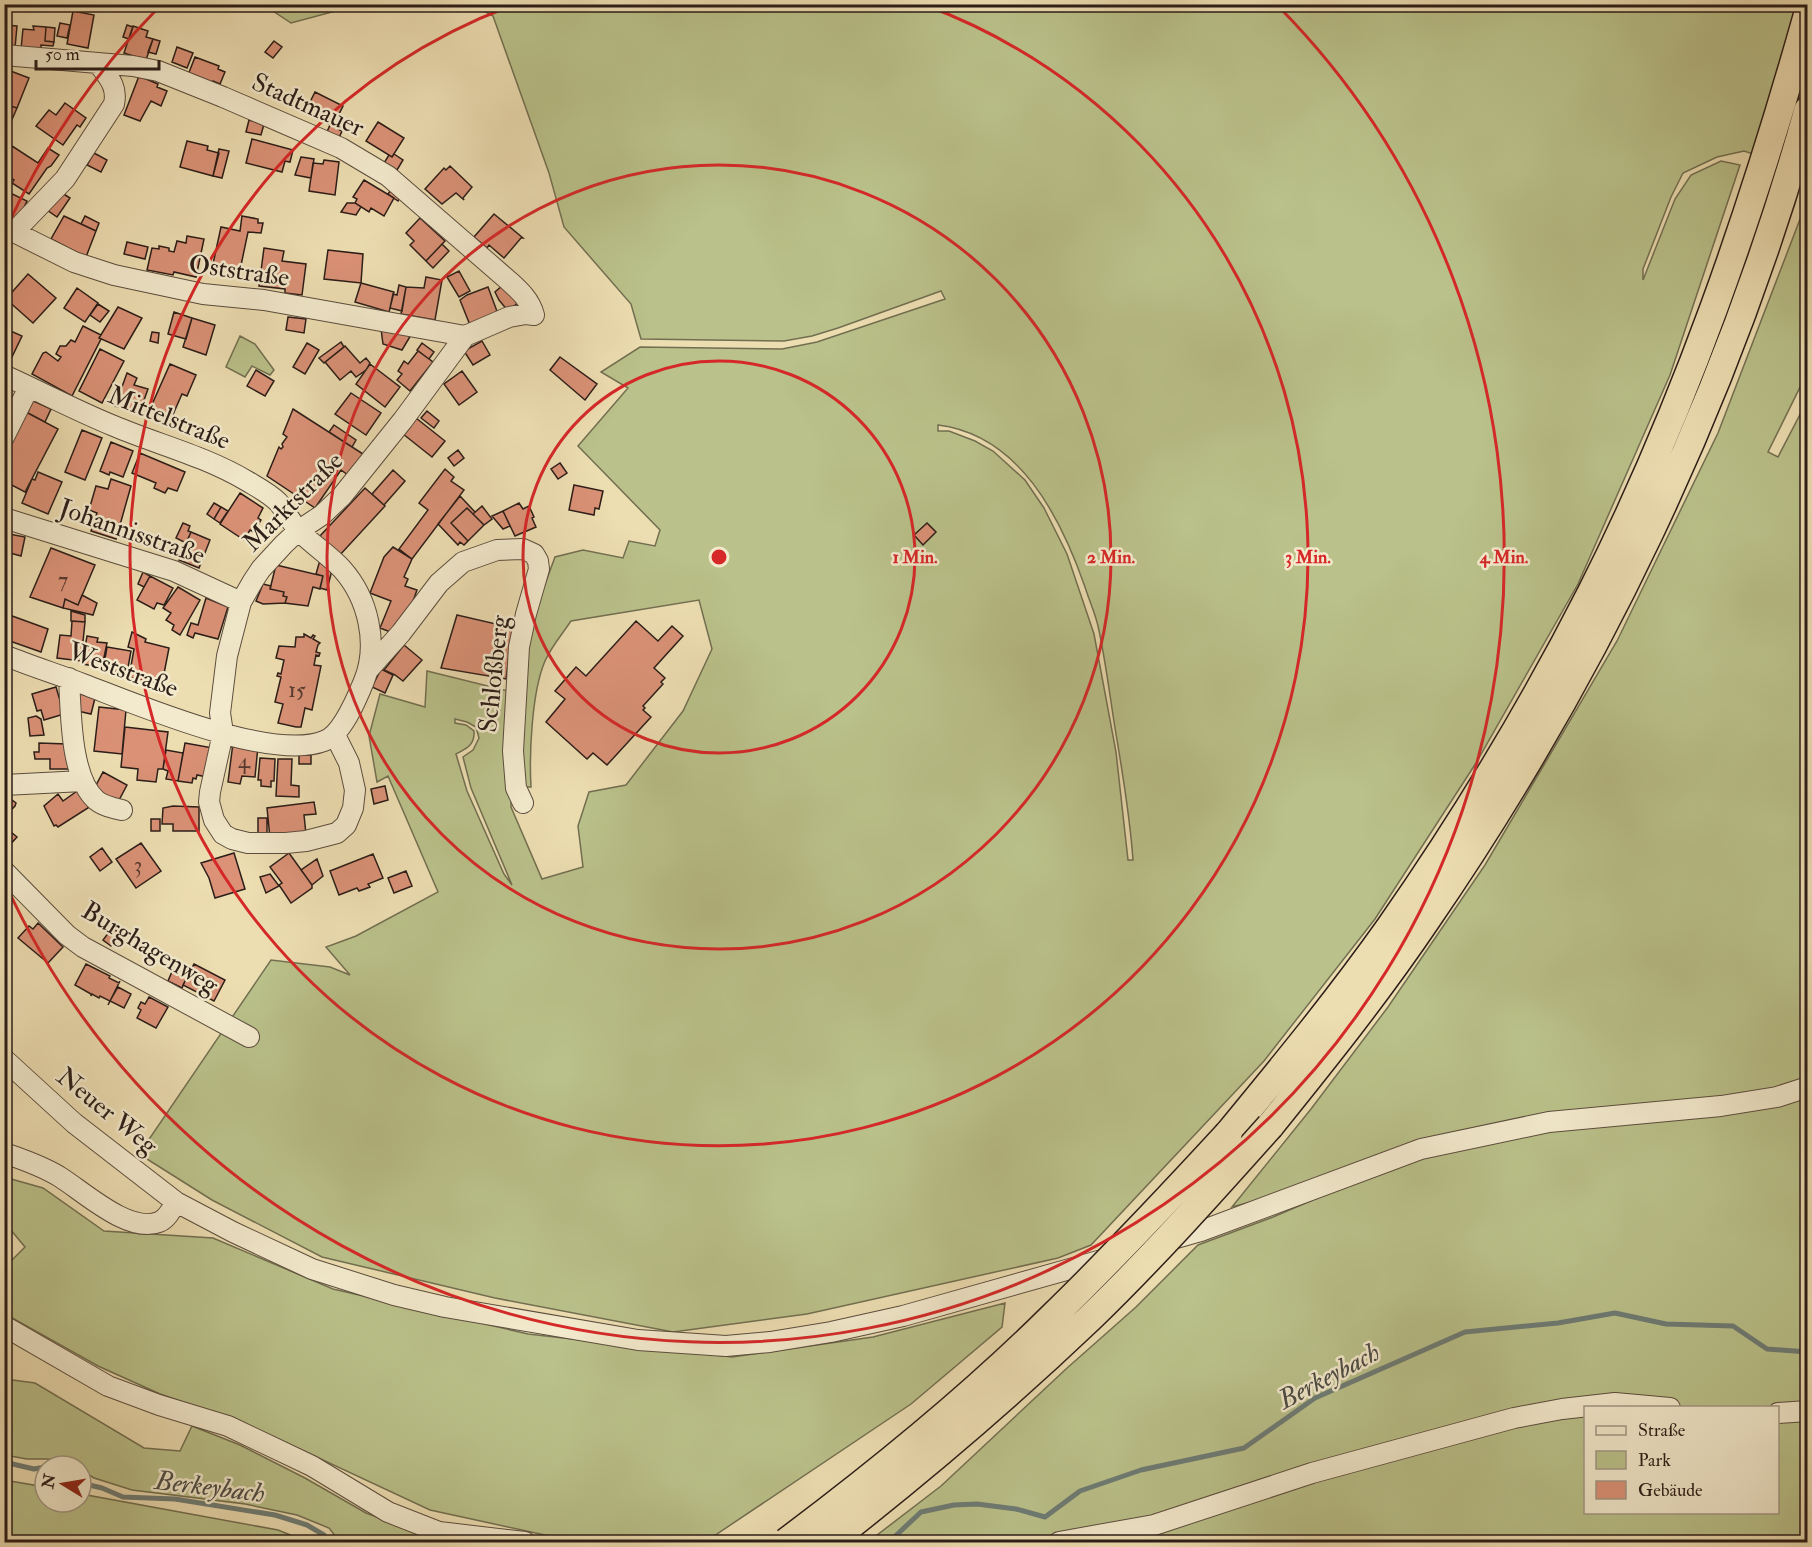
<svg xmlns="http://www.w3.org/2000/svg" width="1812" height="1547" font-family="'IM FELL Double Pica',serif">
<rect width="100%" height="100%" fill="#eddeb2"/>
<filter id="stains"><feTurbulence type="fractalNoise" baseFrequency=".00333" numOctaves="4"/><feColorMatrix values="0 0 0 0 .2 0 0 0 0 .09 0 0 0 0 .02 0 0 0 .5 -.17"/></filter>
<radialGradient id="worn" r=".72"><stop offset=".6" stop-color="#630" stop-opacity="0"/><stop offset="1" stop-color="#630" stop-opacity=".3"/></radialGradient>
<path fill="#bac18a" stroke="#726f51" stroke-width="1.5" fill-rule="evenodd" d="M264,5H358L291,23Z
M474,5H1807V171L1744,151L1717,157L1683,173L1671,197L1643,269V280L1675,199L1691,175L1721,161L1740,165L1670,375L1578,584L1476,763L1375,919L1264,1061L1091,1245L1058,1258L807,1314L673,1332L495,1298L322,1257L212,1200L139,1154L271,960L330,967L350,975L326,947L356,936L438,892L388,776L377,782L369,736L380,694L425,707L427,671L512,692L511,807L542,879L583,867L578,826L589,792L626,785L683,711L712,649L699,600L571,621C563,633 551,647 545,661C532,691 529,753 531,787H522L519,769L525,656L533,617L555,557L583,550L623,558L629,541L655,546L660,530L578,446L628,388L601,372L640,347L782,349L817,342L945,299L941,291L838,328L812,336L784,341L641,339L631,304L564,227L549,173L493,16ZM938,425C1020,435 1061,518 1085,587C1089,600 1095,613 1098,626C1106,662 1110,698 1116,734C1123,775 1130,818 1133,860H1128L1116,752L1094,634L1067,554L1044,508L1025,480L993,451L975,441L949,431H938ZM455,719L467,722L476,727L479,738L473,750L463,757L471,788L512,885L504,874L467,791L456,754C467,748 475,745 474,731L466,725L455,723Z
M1807,201V373L1768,452L1778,457L1807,401V1542H868L941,1486L1066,1369L1136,1307L1198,1245L1273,1217L1341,1188L1420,1159L1604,1108L1232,1207L1311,1109L1388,1007L1485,865L1617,641L1718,433ZM1586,1408H1778V1512H1586Z
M240,336L255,344L274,370L270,375L252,366L245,377L226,367Z
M4,1177L43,1188L104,1231L213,1238L333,1289L528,1334L732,1357L873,1337L1005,1303L1002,1327L911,1404L705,1542H636L554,1537L430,1510L246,1424L160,1394L98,1366L5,1314V1267L25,1247L5,1223Z
M5,1379L35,1383L144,1448L180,1451L192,1426L240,1445L305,1478L366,1513L431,1537L454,1542H340L329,1528L297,1515L245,1504L132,1490L94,1478L81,1470V1466H75L63,1459H27L5,1455Z
M4,1480L45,1487V1502H81V1494L278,1530L308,1542H5Z"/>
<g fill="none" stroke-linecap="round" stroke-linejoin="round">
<path stroke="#6e7c75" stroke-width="5" d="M4,1462L34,1469L45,1467
M53,1466H58
M81,1483L102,1488L123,1497L175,1499L275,1515L307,1525L324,1535L327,1542
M889,1542L921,1512L954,1505L977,1504L1016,1509L1045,1517L1080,1491L1141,1470L1244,1448L1315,1398L1465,1332L1558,1323L1615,1313L1666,1324L1733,1326L1767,1349L1808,1352"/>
</g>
<path fill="#db9277" stroke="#2b1d18" stroke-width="1.5" d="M73,11L94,15L88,48L67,44Z
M60,23L70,25L67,38L57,36Z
M4,25L17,26L15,48L4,47Z
M127,25L133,27L129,39L123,37Z
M33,26L46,27L45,41L54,42L53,46L41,45V51L21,49L23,29L34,30Z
M133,26L148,31L146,37L153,39L146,60L124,53Z
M46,27L55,28L54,42L45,41Z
M153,39L160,41L156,54L148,52Z
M274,41L282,47L273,58L265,52Z
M177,47L193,53L187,68L172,62Z
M195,57L219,66L218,69L225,72L220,84L213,81L212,85L188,75Z
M8,70L29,78L17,108L4,104V80Z
M139,76L158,84L157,87L167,91L161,106L151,101L140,121L124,115Z
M315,92L343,106L333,126L305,112Z
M65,103L86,118L80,127L77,125L63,145L36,126L49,110L56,115Z
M4,104L17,108L10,124L4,121Z
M249,120L264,124L261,135L246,132Z
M378,122L404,138L392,157L366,141Z
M330,125L342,131L338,140L326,134Z
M252,139L293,150L290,162L285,161L282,172L246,163Z
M187,141L208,146L207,150L219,153L213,176L180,167Z
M12,146L38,163L48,148L59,155L51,166L47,168L29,194L12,183L14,180L4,173V157Z
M219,149L229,151L222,178L213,176Z
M94,153L107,160L101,172L87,165Z
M394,154L403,160L397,170L384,163L389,155L392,157Z
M301,157L314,159L311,178L295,175Z
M324,160L339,162L335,195L309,191L313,163L323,164Z
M450,166L472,187L463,198L464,200L456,193L442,204L425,189L444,168L446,170Z
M364,180L394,198L384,216L371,208L369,212L355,203L357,199L353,197Z
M392,188L402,194L398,201L388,194Z
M4,190L27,201L18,220L4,214Z
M59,191L70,198L57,217L47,210Z
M347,203H355L361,207L356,215L341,212Z
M494,214L523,238H521L504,258L489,245L487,248L474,237Z
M64,216L96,231L86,257L51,239Z
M85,216L99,223L96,231L81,224Z
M242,216L258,219V223H263L261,233L248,232L240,270L213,264L221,227L240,231Z
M420,218L445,241L426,261L410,245L414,241L406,233Z
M187,236L204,239L196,277L174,272L173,275L147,270L152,248L159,249V246L169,248V251L174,252L177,241L186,243Z
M127,242L148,247L145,259L124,254Z
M442,244L449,251L433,268L426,261Z
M264,248L284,251L282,261L306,264L302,295L285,293V289L259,286Z
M328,250L363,254L361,283L324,279Z
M459,271L470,291L459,297L447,277Z
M28,274L56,298L33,323L6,299Z
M426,277L442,280L435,320L401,314L406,287L424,288Z
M361,283L394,292L389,312L355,302Z
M399,285L406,287L402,311L390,308L393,294L397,295Z
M502,286L520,301L508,311L499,300L495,292Z
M488,287L498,314L470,325L460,300L467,295Z
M77,288L98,303L85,322L64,308Z
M98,304L109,311L100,322L90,315Z
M118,307L142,318L124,349L99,338Z
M174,312L192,318L186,339L168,334Z
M288,317L306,319L304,333L286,330Z
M192,318L215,325L206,355L183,347Z
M83,326L101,335L99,338L101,339L72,396L32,374L43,353L46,352L58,361L61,357L56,354L60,346H66L71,340L75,342Z
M4,328L22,336L11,359L4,356Z
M381,329L411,335L402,350L383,344Z
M152,332L159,333L158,343L150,341Z
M482,341L490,355L473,365L464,351Z
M341,342L344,347L324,363L319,358Z
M307,343L319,350L305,374L293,367Z
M422,343L434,352L429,359L417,350Z
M345,346L360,363L366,358L370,363L366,370L356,377L351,371L340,380L325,362Z
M100,349L124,361L102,403L79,391Z
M418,351L433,362L410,391L397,380L402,374L398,371L404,361L408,364Z
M560,357L597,384L585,400L550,370Z
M170,364L196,375L187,396L182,394L171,419L150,409Z
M370,364L400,387L385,407L356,384Z
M256,370L274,381L265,396L247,386Z
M462,371L477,392L459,405L444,384Z
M127,373L137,378L134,385L148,389L139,414L115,406Z
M351,393L381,413L366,435L335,414Z
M4,396L15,401L4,423Z
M27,398L51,409L45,422L28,413L29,410L23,407Z
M293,409L363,454V458L348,475L341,470L315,508L267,476L279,447L281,449L283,447L282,444L287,437L283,434Z
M24,411L58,429L25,492L4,481V448Z
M427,411L439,421L434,428L421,418Z
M416,418L445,441L432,457L403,434Z
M334,425L356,440L352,447L329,432Z
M82,430L102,438L85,480L65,472Z
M111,442L133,451L123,477L110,472L109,475L100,471Z
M458,450L464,458L454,466L448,458Z
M140,453L185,472L177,491L168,488L165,493L154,488L156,483L132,473Z
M560,463L567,473L558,479L551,469Z
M445,469L454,477L451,481L464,490L412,559L399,549L428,510L419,503Z
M393,470L405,481L384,505L372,494Z
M38,472L62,482L48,514L22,503L32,479L35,480Z
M111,479L131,486L116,539L91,531L97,513L89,510L96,486L108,489Z
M574,485L603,491L599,509L595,508L594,515L569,510Z
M365,488L385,506L339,556L319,537Z
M240,493L263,508L258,518L261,520L254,532L250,530L244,540L220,524Z
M460,496L475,512L473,514L467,508L451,523L468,541L464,545L460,542L458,545L438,524Z
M214,503L221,507L214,519L207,514Z
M519,503L523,509L529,506L534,517L532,518L536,527L515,536L503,511Z
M482,506L492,519L484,525L473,514Z
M221,507L228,511L220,523L214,519Z
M467,508L484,525L468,541L451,523Z
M503,511L510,526L503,529L492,516Z
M183,523L190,526L188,531L191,532L186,543L176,538Z
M927,523L936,532L923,545L914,535Z
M191,532L210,540L199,568L179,560Z
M4,533L25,537L21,556L10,553L6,573Z
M393,547L412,559L404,577L408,579L405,586L417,590L407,618L396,634L380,628L391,601L370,593L384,557Z
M51,548L95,565L78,605L65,599L63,608L30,597Z
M320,560L332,570L327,590L320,588L323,576L316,574Z
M276,565L323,576L320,589L313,587L308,606L285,603L287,597L283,596L284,592L270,589Z
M143,572L150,576L144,587L138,584Z
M150,576L173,588L164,605L157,603L154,609L137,600Z
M263,584L271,586L270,589L284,592L283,596L287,597L285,603L263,604L256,601Z
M178,587L200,600L180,635L172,630L174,625L166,620L171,613L163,608Z
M82,595L97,603L93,615L63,608L65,599L78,605Z
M206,598L228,607L218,639L195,633L193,638L187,635L191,623L198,625Z
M71,611L85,615V622L71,621Z
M4,613L48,629L41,652L4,639Z
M457,615L513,628L506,679L441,668Z
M72,621L85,622L81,661L57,658L60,635L71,636Z
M636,621L658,641L672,626L683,636L654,668L665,678L661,682L663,684L643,706L645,708L643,710L651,717L607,765L593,753L587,759L546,722L565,699L555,691L576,667L586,676Z
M132,632L146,639L145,642L169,648L162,684L129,677L134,649L128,647Z
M304,634L311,638L313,635L315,636L313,639L320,643L318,645L316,652L320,653L319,656L316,655L314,665L321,666L312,710L305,708L301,727H296L278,723L283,704L275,702L281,677L277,676L278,673L281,674L284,660L276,658L279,646L295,647L296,637H304Z
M87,636L98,638L97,642L107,643L102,667L82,664Z
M404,645L422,660L403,681L395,675L384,670Z
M107,647L131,651L127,673L103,670Z
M381,669L393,675L385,693L372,687Z
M56,687L64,714L44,720L41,710L37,711L32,694Z
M77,693L95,698L91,714L73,710Z
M99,707L126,710L122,754L94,751Z
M36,716L41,719L44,735L30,736L28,718Z
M125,727L168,732L163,769H158L156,782L137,780L138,769L121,767Z
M39,743L67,744L69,769H50V759H35L34,752H39Z
M185,743L213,748L207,777L197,775L196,779L193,778L192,783L178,781Z
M233,743L258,746L255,777L242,776L240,784L228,782Z
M166,750L183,753L178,781L166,779L168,771L163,769Z
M299,755H311V764H299Z
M260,758L275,759L274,781H271V787L261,786V780H258Z
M278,759H292L291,785L299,786V797L276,796Z
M103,772L127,785L118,802L94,789Z
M385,786L388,800L374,804L371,789Z
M80,789L91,806L58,827L56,825L54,826L44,806L58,794L63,801Z
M4,794L16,803L15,806L4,817Z
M314,802L316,814L304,815L306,834L270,838L267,808Z
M173,806L199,807V831H173V824H162L163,808Z
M258,818H267V833L258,834Z
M151,819H160V831H151Z
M4,825L11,832L4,839Z
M11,832L17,837L7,848L4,846V839Z
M141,843L161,871L136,888L116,859Z
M102,848L112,862L100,871L90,857Z
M234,853L245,889L215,898L209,878L201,863Z
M289,853L312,885V888L291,903L279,885L282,883L270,867Z
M373,854L383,878L368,884L370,887L359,891L357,888L339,895L330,871Z
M317,859L323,876L312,885L301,870Z
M406,871L412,886L394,893L388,878Z
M270,874L279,886L266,893L260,877Z
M38,923L63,947L48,963L18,938L29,926L33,929Z
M112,928L120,933L111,946L103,940Z
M86,964L110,976L109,978L119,983L120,981L108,1005L110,1001L100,996L99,998L92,994L91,996V994L75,985Z
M194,964L225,980L214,1001L183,985Z
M174,967L188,974L182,988L168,981Z
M118,987L131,994L124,1008L110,1001Z
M149,997L168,1007L156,1028L137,1018L141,1010L138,1008L141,1002L145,1004Z"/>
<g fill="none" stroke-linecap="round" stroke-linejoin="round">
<defs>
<path id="minor" d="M4,55L133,66L158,71L223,97L341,148L388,176L509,281C520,291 530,300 534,315L526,314L509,317L465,336L403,420L342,496L322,515L298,531L284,544L261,569L253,581L241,602L227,656L220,713L223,733L210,792L209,802L214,820L223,834L232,839L248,843H286L306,841L337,833L346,825L353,808L355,790L349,763L335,735
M4,227L74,262L114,275L203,294L264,300L465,336
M15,231L65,179L114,104C118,86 108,77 98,63
M4,375C41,392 77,411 114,426C159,445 205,456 247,481C257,487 269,493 278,502C286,511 291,523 300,532C313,545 329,555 342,569C368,598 379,644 364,681C357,698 342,735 324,741C271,762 136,704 83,684C57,674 30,666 4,655
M4,437L29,387
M4,518L174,571L241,602
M368,670L401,633L439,583L463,562L497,550L523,549L534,554L538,561L539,569L526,614L519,647L513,751L516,788L523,803
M69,678C71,711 70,777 96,800C103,806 113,808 122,810
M4,785L83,781
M4,871L67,935L83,947L249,1037
M4,1059L74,1123L176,1202L233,1232L312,1269L394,1295L445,1307L638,1340L726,1346L770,1342L831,1332L903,1316L1109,1258
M4,1153C22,1159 44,1167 60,1177C84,1192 129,1234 159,1222C167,1219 172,1209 176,1202
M1166,1241L1201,1231L1421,1149L1549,1122L1721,1106L1777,1097L1808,1087
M4,1326L108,1386L159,1405L228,1426L312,1466L388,1512L439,1532L525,1542
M1778,1413L1808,1411
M1059,1542L1154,1525L1312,1473L1514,1418L1562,1409L1615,1403L1670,1408"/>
<path id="highway" d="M1270,1126C1324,1059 1377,993 1425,922C1595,675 1727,400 1808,110
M1228,1134C1284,1066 1339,999 1390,927C1464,821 1532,709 1591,593C1685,408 1752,212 1808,13"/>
</defs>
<use href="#minor" stroke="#5c4d3e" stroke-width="22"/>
<use href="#highway" stroke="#2b1d18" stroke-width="30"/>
<use href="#minor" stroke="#f3eacd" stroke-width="20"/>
<use href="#highway" stroke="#eddeb2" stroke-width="27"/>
<defs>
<path id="highway-bridge" d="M786,1542C878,1473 967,1401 1049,1320C1111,1260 1170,1197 1228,1134
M829,1542C919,1472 1007,1397 1090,1318C1153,1257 1212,1191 1270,1126"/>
</defs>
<use href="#highway-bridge" stroke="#2b1d18" stroke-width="30" stroke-linecap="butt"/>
<use href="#highway-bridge" stroke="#eddeb2" stroke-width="27"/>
</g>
<g fill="none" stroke="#d62828" stroke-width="3">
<circle cx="719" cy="557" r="196"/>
<circle cx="719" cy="557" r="392"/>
<path d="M925 5A589 589 0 1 1 513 5"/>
<path d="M5 231A785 785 0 0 1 159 7M1279 7A785 785 0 1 1 5 883"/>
</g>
<g text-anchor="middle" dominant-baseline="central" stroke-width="5" stroke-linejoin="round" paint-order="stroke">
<g font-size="22" fill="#573a30">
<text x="63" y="580">7</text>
<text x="297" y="690">15</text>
<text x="244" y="761">4</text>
<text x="138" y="865">3</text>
</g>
<g font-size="26" fill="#2b1d18" stroke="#f3eacd">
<text transform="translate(308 105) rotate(24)">Stadtmauer</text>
<text transform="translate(239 271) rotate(8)">Oststraße</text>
<text transform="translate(169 418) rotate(22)">Mittelstraße</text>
<text transform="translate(293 502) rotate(-45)">Marktstraße</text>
<text transform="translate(132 532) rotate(19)">Johannisstraße</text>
<text transform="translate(123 670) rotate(20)">Weststraße</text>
<text transform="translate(494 674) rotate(-84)">Schloßberg</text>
<text transform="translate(150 948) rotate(31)">Burghagenweg</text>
<text transform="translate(107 1111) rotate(39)">Neuer Weg</text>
</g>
<g font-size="27" font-style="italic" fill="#4c4c46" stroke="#f3eacd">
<text transform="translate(1329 1376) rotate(-28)">Berkeybach</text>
<text transform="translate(210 1487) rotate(7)">Berkeybach</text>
</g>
</g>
<circle cx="719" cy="557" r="9" fill="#d62828" stroke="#f3eacd" stroke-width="3"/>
<g font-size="18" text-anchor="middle" font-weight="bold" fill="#d62828" stroke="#f3eacd" stroke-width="5" stroke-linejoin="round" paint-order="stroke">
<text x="915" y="563">1 Min.</text>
<text x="1111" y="563">2 Min.</text>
<text x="1308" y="563">3 Min.</text>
<text x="1504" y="563">4 Min.</text>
</g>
<rect width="1812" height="1547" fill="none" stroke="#eddeb2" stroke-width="24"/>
<rect x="6" y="6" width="1800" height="1535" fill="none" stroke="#2b1d18" stroke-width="3"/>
<rect x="12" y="12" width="1788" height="1523" fill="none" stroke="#2b1d18" stroke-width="1.5"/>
<rect x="1584" y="1406" width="195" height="108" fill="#f3eacd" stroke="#a39885" stroke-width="1.5"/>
<rect x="1596" y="1426" width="30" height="9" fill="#f3eacd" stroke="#a39885" stroke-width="1.5"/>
<text x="1638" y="1436" font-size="18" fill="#2b1d18">Straße</text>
<rect x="1596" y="1451" width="30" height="18" fill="#bac18a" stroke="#a39885" stroke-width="1.5"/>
<text x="1638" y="1466" font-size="18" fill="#2b1d18">Park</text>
<rect x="1596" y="1481" width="30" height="18" fill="#db9277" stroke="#a39885" stroke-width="1.5"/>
<text x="1638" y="1496" font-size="18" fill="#2b1d18">Gebäude</text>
<g transform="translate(63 1484) rotate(281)"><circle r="28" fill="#f3eacd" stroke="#a39885" stroke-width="1.5"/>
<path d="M0-4.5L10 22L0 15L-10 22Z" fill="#8f2418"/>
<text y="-9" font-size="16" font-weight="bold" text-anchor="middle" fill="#2b1d18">N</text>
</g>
<path d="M36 60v9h123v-9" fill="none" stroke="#2b1d18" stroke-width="3"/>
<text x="45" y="60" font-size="18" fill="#2b1d18" stroke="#f3eacd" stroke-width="4.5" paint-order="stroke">50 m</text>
<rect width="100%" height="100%" filter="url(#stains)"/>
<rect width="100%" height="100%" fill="url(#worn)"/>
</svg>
